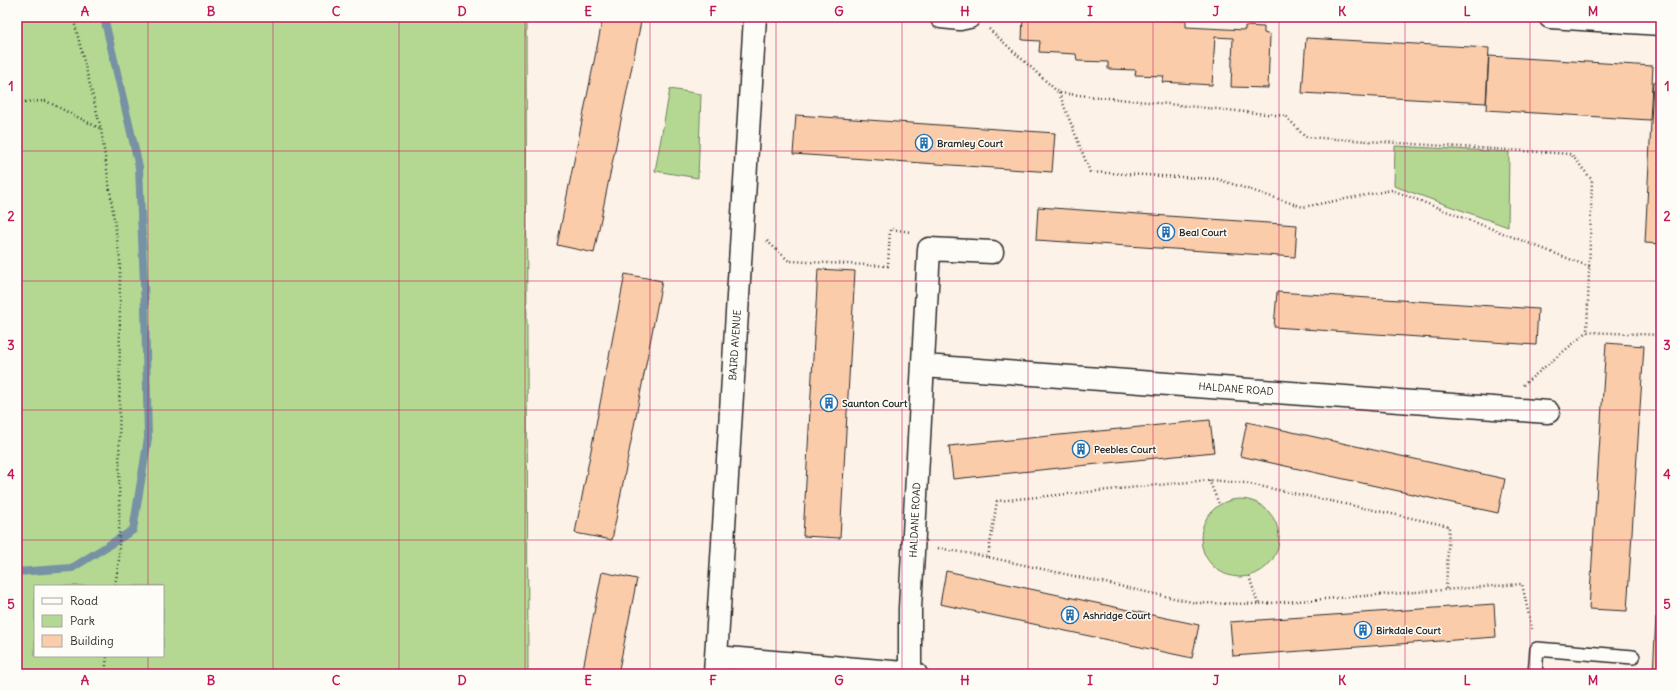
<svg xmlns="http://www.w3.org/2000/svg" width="1678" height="691" font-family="Delius,sans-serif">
<rect width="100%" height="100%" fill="#fdf2e8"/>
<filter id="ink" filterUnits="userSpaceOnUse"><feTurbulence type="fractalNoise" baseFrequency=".025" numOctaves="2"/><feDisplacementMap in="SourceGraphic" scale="8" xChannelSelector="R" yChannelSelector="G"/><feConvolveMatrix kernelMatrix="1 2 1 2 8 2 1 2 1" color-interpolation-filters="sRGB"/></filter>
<g filter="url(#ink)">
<path fill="#b4d892" stroke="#70825e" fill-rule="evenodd" d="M17,17H526L528,674H17ZM35,586H163V656H35Z
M670,89L701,94L698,178L655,171Z
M1395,146L1509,152L1508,227L1394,186Z
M1201 538a39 39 0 1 1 78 0a39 39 0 1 1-78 0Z"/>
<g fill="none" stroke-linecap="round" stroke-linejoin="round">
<path stroke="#7892a5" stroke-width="8" d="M17,572L72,568L133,530L148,438L145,309L139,167L104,17"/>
</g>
<path fill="#fbccaa" stroke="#2b2b2b" d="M603,17H642L594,253L557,245Z
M1023,17H1158L1157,20L1186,21V27L1245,30V26L1264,27V33L1270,35L1268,88L1231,87L1233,38L1215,37L1212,85L1162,82L1164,76L1135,75L1136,70L1108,69V62L1077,61L1076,54L1039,52L1040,41L1022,40Z
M1306,38L1489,48L1486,103L1302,93Z
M1489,56L1653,66L1650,120L1486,110Z
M1653,82H1661V244L1645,243Z
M796,115L1055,133L1052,172L793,154Z
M1038,207L1297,225L1295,257L1036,240Z
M818,269L855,271L840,538L803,536Z
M625,274L662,281L612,540L575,533Z
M1277,292L1538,309L1536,345L1274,327Z
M1606,343L1644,346L1627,611L1589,609Z
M1210,420L1214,452L953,479L949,446Z
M1247,422L1505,479L1498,513L1240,456Z
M946,571L1199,625L1192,658L940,604Z
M602,572L637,579L618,674H582Z
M1494,604L1496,637L1233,656L1230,622Z
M1656,617H1661V674H1653Z"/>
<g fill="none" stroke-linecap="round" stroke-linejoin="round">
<defs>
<path id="lane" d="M1535,674L1537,649L1633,657"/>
<path id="street" d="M941,17L960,19L969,17
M1550,17L1661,24
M924,366L1548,412
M716,657L916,674
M715,674L755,17
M910,674V609L929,249L992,252"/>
</defs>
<use href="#lane" stroke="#2b2b2b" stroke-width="16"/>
<use href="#street" stroke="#2b2b2b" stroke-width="25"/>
<path stroke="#2b2b2b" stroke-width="2.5" stroke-dasharray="1 3" stroke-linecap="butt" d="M73,17L101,129L120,260L119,560L115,586
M989,29L1059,93L1286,116L1305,137L1571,154L1592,180L1587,332L1661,335
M1059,93L1090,172L1217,179L1303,207L1392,190L1590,267
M17,102L46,101L101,129
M767,241L789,261L888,266L890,229L911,232
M1523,385L1587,332
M1209,480L1219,504
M938,548L988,557L1196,603L1258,604L1522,584L1532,629
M988,557L997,501L1209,480L1245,483L1449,526L1446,590
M1249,576L1258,604
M105,674L107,656"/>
<use href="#lane" stroke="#fdfcf7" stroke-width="13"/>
<use href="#street" stroke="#fdfcf7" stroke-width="22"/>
</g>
</g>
<path fill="none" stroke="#c2185b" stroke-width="1" stroke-opacity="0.55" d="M148,17V586M273,17V674M399,17V674M525,17V674M650,17V674M776,17V674M902,17V674M1028,17V674M1153,17V674M1279,17V674M1405,17V674M1530,17V674M17,151H1661M17,281H1661M17,410H1661M17,540H1661M148,656V674"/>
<defs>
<symbol id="building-ring" viewBox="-11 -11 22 22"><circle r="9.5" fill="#fdfcf7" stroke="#1f6fb2" stroke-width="1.5"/><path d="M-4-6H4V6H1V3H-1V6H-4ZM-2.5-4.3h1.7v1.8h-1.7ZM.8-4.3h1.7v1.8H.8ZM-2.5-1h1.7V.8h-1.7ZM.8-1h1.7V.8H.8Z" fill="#1f6fb2"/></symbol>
</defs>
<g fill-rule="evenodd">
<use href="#building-ring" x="914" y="133" width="20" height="20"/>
<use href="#building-ring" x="1156" y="222" width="20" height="20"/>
<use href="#building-ring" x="819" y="393" width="20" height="20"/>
<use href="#building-ring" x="1071" y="439" width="20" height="20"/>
<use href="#building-ring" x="1060" y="605" width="20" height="20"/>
<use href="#building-ring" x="1353" y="620" width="20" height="20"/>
</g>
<g text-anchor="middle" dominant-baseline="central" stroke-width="3" stroke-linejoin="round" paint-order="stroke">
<g font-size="10" font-weight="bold" fill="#2b2b2b" stroke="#fdfcf7" text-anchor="start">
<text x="937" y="143">Bramley Court</text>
<text x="1179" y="232">Beal Court</text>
<text x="842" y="403">Saunton Court</text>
<text x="1094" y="449">Peebles Court</text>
<text x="1083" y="615">Ashridge Court</text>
<text x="1376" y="630">Birkdale Court</text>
</g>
<g font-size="10" fill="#2b2b2b" stroke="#fdfcf7">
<text transform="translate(735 345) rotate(-86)">BAIRD AVENUE</text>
<text transform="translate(1236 389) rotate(4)">HALDANE ROAD</text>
<text transform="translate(915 520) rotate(-87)">HALDANE ROAD</text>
</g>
</g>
<rect width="1678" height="691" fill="none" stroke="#fdfcf7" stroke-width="44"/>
<rect x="34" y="585" width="130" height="72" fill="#fdfcf7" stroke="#a9a8a5"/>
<rect x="42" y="598" width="20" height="6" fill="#fdfcf7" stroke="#a9a8a5"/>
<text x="70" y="605" font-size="12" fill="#2b2b2b">Road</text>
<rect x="42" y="615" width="20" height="12" fill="#b4d892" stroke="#a9a8a5"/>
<text x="70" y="625" font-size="12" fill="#2b2b2b">Park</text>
<rect x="42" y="635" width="20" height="12" fill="#fbccaa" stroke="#a9a8a5"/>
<text x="70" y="645" font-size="12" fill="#2b2b2b">Building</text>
<rect x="22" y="22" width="1634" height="647" fill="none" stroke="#c2185b" stroke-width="1.5"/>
<g font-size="13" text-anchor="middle" font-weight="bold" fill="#c2185b">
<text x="85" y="16">A</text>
<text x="211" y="16">B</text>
<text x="336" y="16">C</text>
<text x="462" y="16">D</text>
<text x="588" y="16">E</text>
<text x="713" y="16">F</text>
<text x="839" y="16">G</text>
<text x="965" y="16">H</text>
<text x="1090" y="16">I</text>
<text x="1216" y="16">J</text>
<text x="1342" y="16">K</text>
<text x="1467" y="16">L</text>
<text x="1593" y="16">M</text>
<text x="11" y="91">1</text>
<text x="1667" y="91">1</text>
<text x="11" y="221">2</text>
<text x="1667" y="221">2</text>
<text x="11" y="350">3</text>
<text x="1667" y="350">3</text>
<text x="11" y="479">4</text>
<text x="1667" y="479">4</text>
<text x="11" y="609">5</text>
<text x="1667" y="609">5</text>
<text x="85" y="685">A</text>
<text x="211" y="685">B</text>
<text x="336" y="685">C</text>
<text x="462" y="685">D</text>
<text x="588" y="685">E</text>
<text x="713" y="685">F</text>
<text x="839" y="685">G</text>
<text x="965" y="685">H</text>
<text x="1090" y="685">I</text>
<text x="1216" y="685">J</text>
<text x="1342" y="685">K</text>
<text x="1467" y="685">L</text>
<text x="1593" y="685">M</text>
</g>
</svg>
